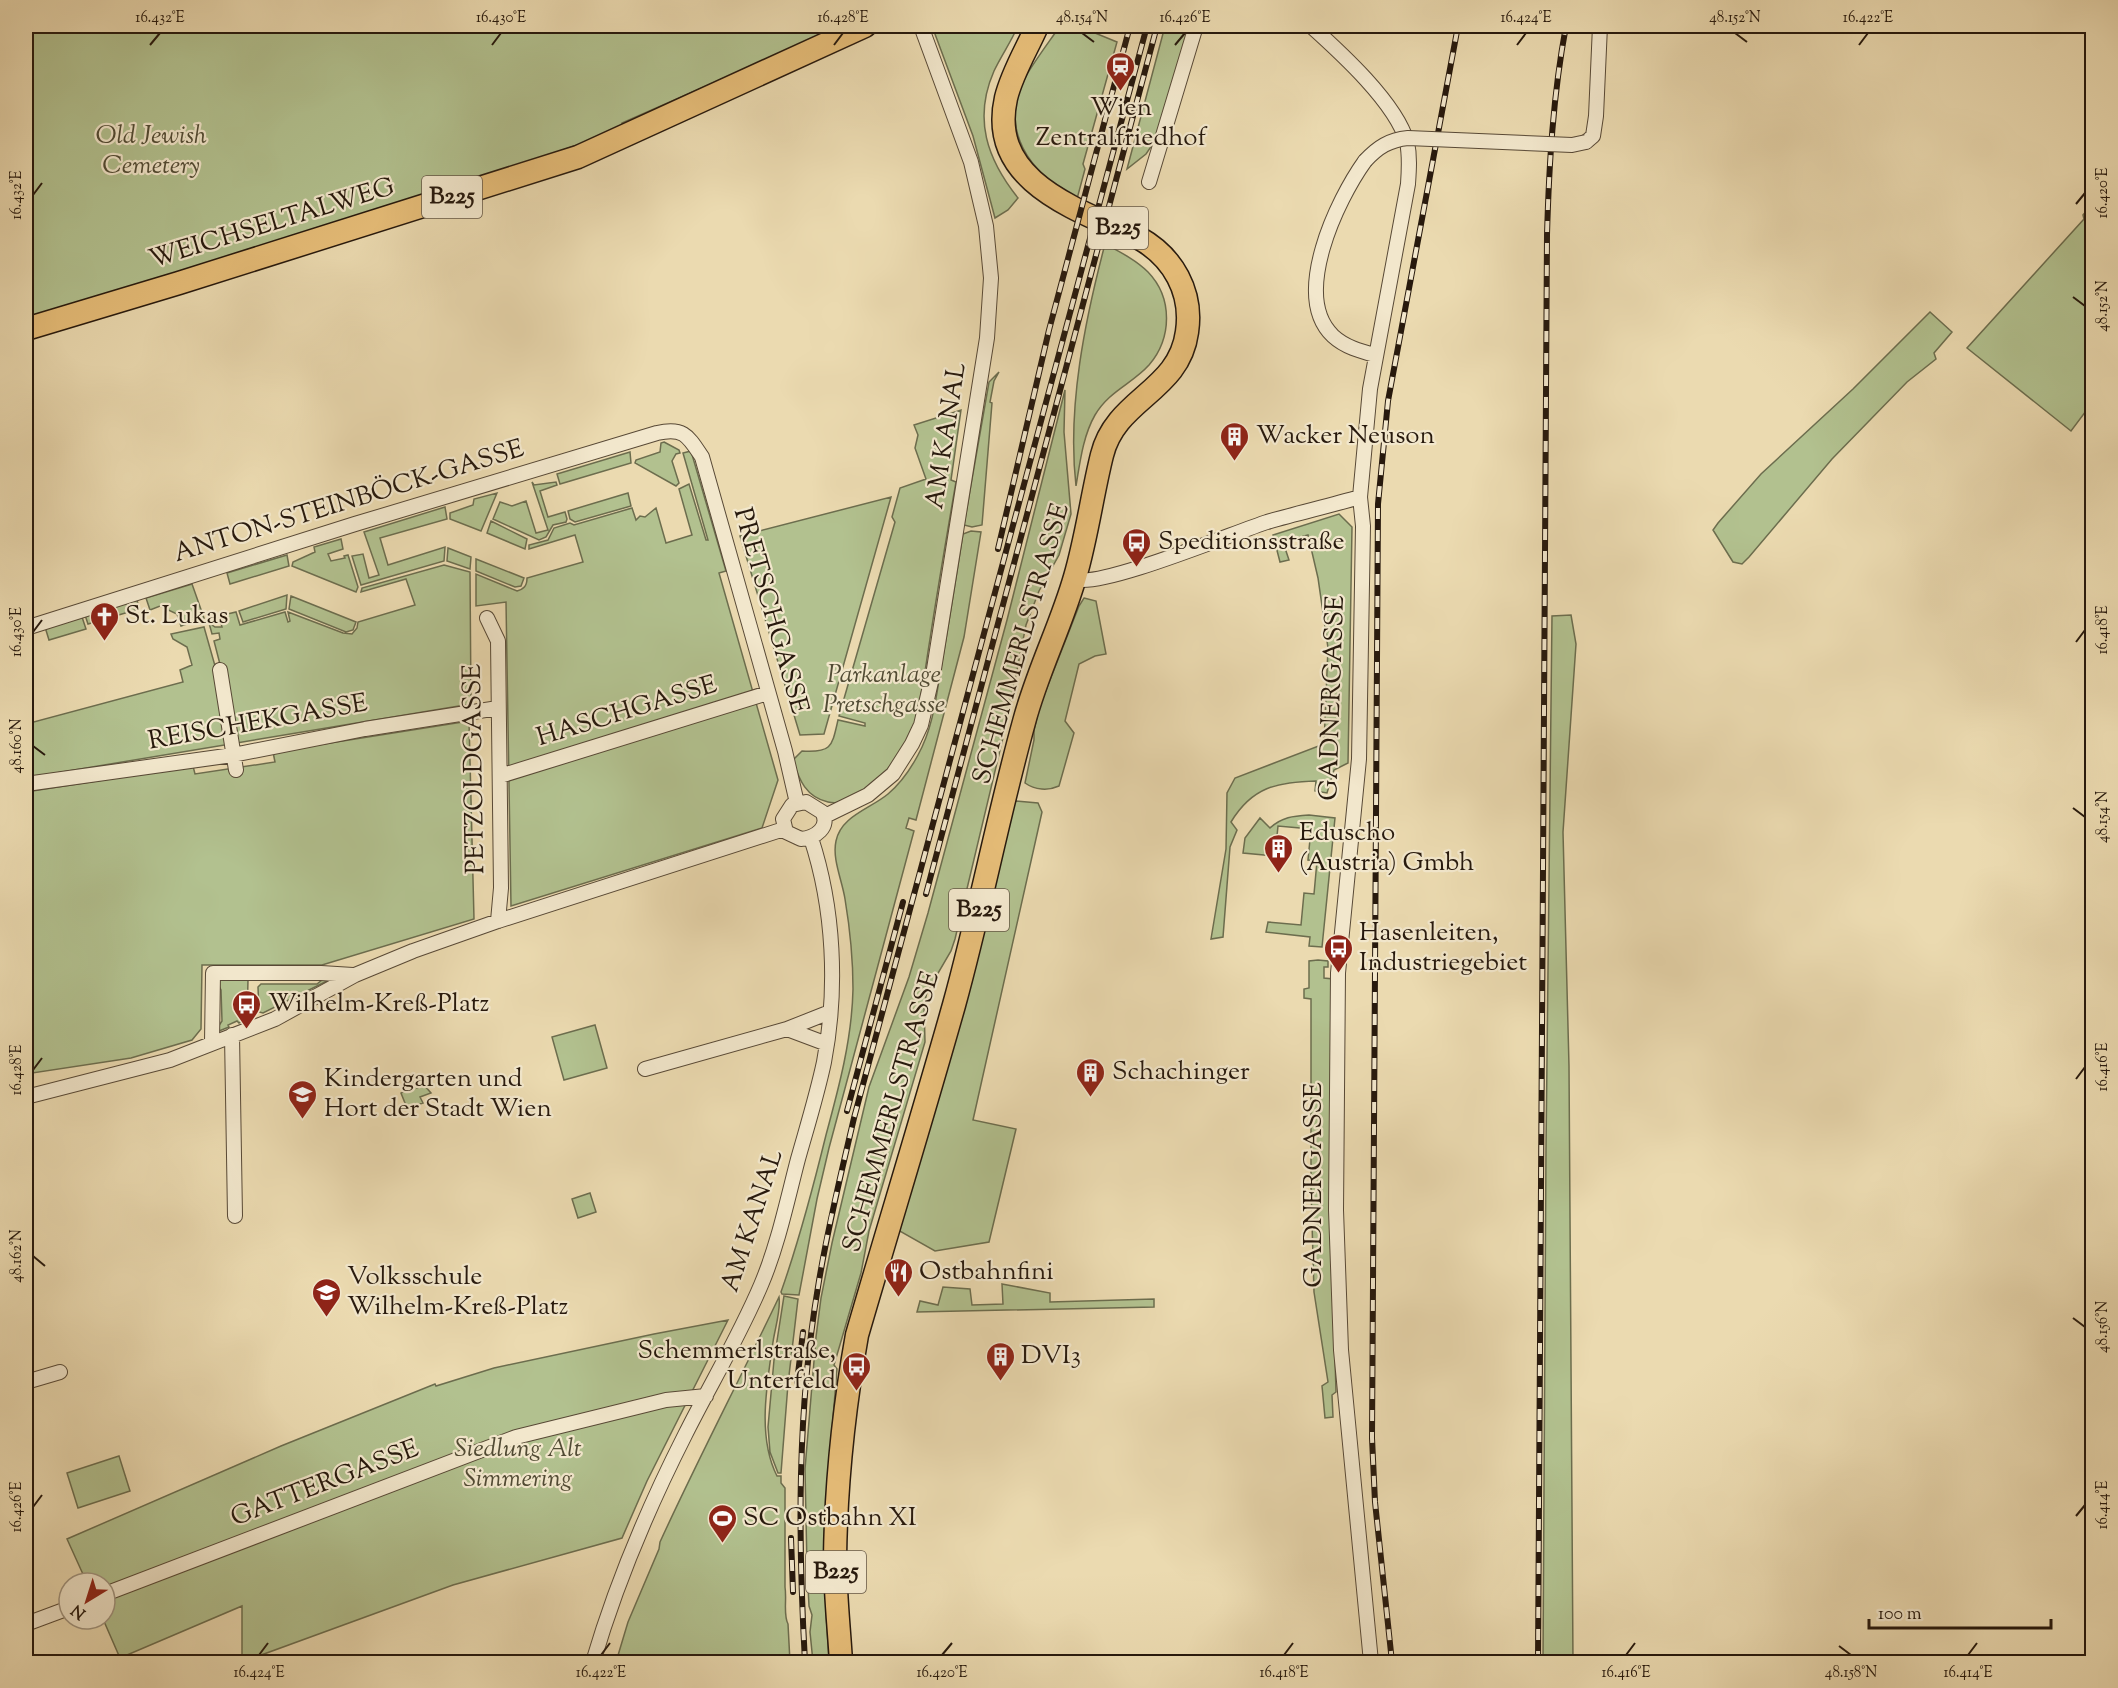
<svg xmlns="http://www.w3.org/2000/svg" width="2118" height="1688" font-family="'Sorts Mill Goudy',serif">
<rect width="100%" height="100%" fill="#ebdab0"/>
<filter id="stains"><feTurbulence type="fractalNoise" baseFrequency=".00333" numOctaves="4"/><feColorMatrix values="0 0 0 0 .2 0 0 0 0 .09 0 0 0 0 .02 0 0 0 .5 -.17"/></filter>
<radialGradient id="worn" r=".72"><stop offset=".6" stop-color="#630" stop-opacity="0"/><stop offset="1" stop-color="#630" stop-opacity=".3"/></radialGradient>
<path fill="#b2c18f" stroke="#6c6d4e" stroke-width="1.5" d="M26,26H843L622,123V129L501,172L26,319Z
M932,26H1018C1011,42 1001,56 994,71C973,119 987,159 1018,198L1008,210L995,218L973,136Z
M1060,26H1078L1117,42L1083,164L1085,169L1077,199C1030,173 997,130 1026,76C1036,59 1049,42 1060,26Z
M1165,26H1191L1155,141L1146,154L1127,169Z
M2092,207V403L2071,431L1967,348L2084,219L2083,215L2089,208Z
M1105,244C1120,252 1136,260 1148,272C1173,298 1172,338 1149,365C1132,384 1109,391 1095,415C1083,436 1080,462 1076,486C1067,407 1085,320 1105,244Z
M1930,312L1952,332L1934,353L1936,359L1907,382L1832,459L1749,557L1742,564L1733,562L1713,530L1718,523L1761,474L1853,389Z
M999,372L994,381L990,402L992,403L982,525L972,527L964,525L989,382Z
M1065,390L1064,432L1071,514L1059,555L1039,591L1026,625L1006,725L955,939L951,951L927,992L924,1005L925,1042L869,1231L861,1273L834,1365L837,1369L825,1516L826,1612L829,1662H813L810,1632L812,1615L809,1606L807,1567L805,1469L816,1337L821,1298L832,1243L869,1087L909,977L928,913L1007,620Z
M961,410L951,480L956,482C947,534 938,587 930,639C925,669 922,700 913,729C904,755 860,809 828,802C806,797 799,780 793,760L802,751C832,753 832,746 838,720L865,726V723L839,716L895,522L892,517L900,488L926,479L915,448L918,435L914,425Z
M664,442L679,450L680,453L676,454L672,461L679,483L676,486L635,463L636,460L660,452L661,443Z
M691,451L726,571L719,573L778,780L762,828L511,906L506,602L476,606V574L517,591C524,589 527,586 527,578L583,562L575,535L529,549V545L548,540L554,528L570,523L574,525L632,508L636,520L640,516L645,517L656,508L666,543L692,535L679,489L689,484L706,540H708L683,453Z
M630,452L631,463L560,484L557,474Z
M532,482L534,485L556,482L557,485L540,491L548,517L565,512L567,519L566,522L553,525L546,537L539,540L493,519L500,502L512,506L526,501L536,533L548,530Z
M497,493L481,531L450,519V513L473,505L474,499Z
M628,493L631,506L575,522L570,519L568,511Z
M891,497L824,734L800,735L740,536Z
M445,507L447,519L380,538L388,565L445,547L444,561L361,585L352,556L363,554L369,578L379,575L364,532Z
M1339,514L1352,527L1348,763L1334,770L1327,793L1315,791L1316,781C1277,782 1252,787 1231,822L1237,830L1230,847L1223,937L1211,939L1226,849L1227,793L1235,778L1324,744L1328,648L1318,578L1308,535L1283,542L1289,560L1280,562L1273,535Z
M491,521L527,539L525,549L487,533Z
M971,531L981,532L964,637L916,820L909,818L906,828L914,831L829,1148L817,1199L799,1295L782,1294L781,1292C799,1241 813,1188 826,1135C839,1087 852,1039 853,989C853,958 850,929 845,899C842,880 832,859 836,841C841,816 870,809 888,794C901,783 910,770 918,755C933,728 936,698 941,668C949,623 956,578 963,534Z
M341,539L343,549L328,554L331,561L345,558L344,556L348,555L358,587L356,592L292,566L293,562L315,552L314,547Z
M448,548L471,557L470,569L447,561Z
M287,555L289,566L230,584L227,573Z
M476,559L524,578L521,586L515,587L476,571Z
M444,565L470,572L471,704L26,778V724L183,682L180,670L192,665L187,647L173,639L171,634L204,627L217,673L222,672L214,641L220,639L219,633L212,634L209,623L215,627H222L219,616L236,612L240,625L285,612L288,622L290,621L288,612L343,633L352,634L357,628L358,622L415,605L406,579L361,592L362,588Z
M192,584L204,618L181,626L177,614L160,606L150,610L146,598Z
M287,595L286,609L243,622L239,611Z
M291,596L356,622L353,630L346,632L289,609Z
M1084,598L1096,601L1106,654L1095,656L1079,664L1065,721L1074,733L1059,786C1048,791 1035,790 1025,783L1034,740V730L1039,708L1079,606Z
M137,600L139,609L88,624L85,615Z
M1571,615L1576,644L1563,832L1569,1066L1573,1662H1543L1546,1149L1552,616Z
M82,617L86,629L49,640L45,627Z
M469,721L474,919L322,965H202L201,1029L192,1040L131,1058L26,1074V792L193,766L195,774L275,762L273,752Z
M1016,801L1038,803L1042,812L973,1120L1016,1129L989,1242L935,1251L896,1229L1011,806Z
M1309,815L1335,818L1322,947L1309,946L1310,937L1266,932L1268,922L1301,925L1304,893L1314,894L1317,861L1308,860L1311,829L1278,826L1275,856L1243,853L1245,838L1260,818L1270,828C1282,817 1293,816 1309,815Z
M1318,960L1328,961V967H1324V978L1333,979L1330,1190L1336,1392L1332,1395L1333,1417L1325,1418L1322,1386L1328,1382L1314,1292L1311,1187V999L1304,998V989L1309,988V961Z
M246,978L248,980L247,1018L239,1023L237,1021L228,1025L229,1027L219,1031L218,1027L222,1021L221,990L217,982L220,979Z
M322,980H329L263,1013L259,1012L258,987L261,984H317Z
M595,1025L607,1068L564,1080L552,1037Z
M413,1079L417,1088L424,1085L431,1093L420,1097L423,1103L407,1108L401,1093L407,1090L403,1081Z
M590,1193L596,1212L578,1218L572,1199Z
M1002,1284L1050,1293V1302L1154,1299V1307L917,1312L920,1301L938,1305L943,1287L970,1289L972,1305L1003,1304Z
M784,1296L798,1299L788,1384L781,1473H778L770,1452L768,1427L774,1360Z
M779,1297C781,1310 775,1328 773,1342C767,1384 757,1437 777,1476H781V1483L785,1488V1587C787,1599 783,1615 788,1624L790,1662H616L628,1622L659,1549L660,1542C698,1459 740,1379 779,1297Z
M728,1320L647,1481L622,1538L453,1585L242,1662V1606L120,1658L103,1619H105V1583H87L67,1539L281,1446L435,1384L436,1386L494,1368L654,1334Z
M119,1456L130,1491L78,1508L67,1473Z"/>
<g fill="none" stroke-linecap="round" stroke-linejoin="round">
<defs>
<path id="street" d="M1311,26C1341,53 1396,103 1407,142C1410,156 1409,170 1408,184L1370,389L1360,497L1363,526L1359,759L1338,973L1336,1210L1341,1350L1371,1662
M1586,142L1593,136L1596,116L1600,26
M1365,161C1337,200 1291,296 1333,336C1345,347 1360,351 1375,355
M1149,182L1196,26
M1075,579C1099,589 1233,533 1267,522C1298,513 1329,506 1360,497
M487,618L498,641L501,888L498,921
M26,628L355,524L657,433C684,427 688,436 702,457L785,751L797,803
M220,670L236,770
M500,776L768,693
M26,784L233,755L365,729L498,708
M806,802L822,812C831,827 815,838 801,839L786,832L783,819L792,805Z
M825,816L868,795L893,774L912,744L921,725L934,669L987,338L991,278L986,226L971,162L921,26
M787,1029L827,1044
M232,1035L235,1216
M212,1042L213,973H321L353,975
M645,1069L787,1029L830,1012
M26,1097L170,1060L275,1019L355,975L413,951L498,921L784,829
M26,1382L60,1372
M105,1594L516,1437L666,1400L706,1396
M26,1624L69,1608
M593,1662C616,1584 648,1508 685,1435C710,1385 739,1337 761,1285C778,1245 787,1201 798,1159C807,1127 817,1095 824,1062C838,989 834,908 811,838"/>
<path id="primary" d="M26,329L179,283L578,157L865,26
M841,1662C839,1628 835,1592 835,1558C836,1484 844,1408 857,1335C889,1225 923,1115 954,1005C980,911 998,816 1024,722C1037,672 1061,626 1075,577C1087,536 1092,495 1102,455C1116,398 1179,392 1187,332C1193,292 1173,257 1139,238C1080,210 987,183 1006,98C1012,73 1027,49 1037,26"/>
</defs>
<use href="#street" stroke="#584936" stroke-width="16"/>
<use href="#primary" stroke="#27190d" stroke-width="25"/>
<use href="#street" stroke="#f2e7cc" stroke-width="14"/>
<use href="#primary" stroke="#e6bd78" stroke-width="22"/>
<defs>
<path id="rail" d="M998,549L1049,330L1130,26
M926,894L1157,26
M847,1111L903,902
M797,1382L803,1332
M791,1538L793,1592
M805,1662C798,1537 797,1411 818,1287C827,1230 841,1174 854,1118L1147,26
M1392,1662L1375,1502L1372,1438L1378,504L1388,401L1458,26
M1538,1662L1547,235C1549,165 1553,95 1566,26"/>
</defs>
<use href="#rail" stroke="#27190d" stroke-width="6"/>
<use href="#rail" stroke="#f2e7cc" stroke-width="4" stroke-dasharray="11" stroke-linecap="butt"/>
<defs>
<path id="street-bridge" d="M1365,161C1378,147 1389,140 1408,138L1572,145L1586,142"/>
</defs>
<use href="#street-bridge" stroke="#584936" stroke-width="16" stroke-linecap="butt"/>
<use href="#street-bridge" stroke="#f2e7cc" stroke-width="14"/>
</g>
<path fill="none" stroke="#27190d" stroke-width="2" d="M1082,33L1094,42M1735,33L1747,42M150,45L160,33M492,45L501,33M834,45L843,33M1175,45L1185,33M1517,45L1526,33M1859,45L1868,33M33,195L42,183M2076,204L2085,193M2073,297L2085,306M33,632L42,620M2076,642L2085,630M33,746L45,755M2073,808L2085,817M33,1070L42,1058M2076,1079L2085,1067M33,1256L45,1266M2073,1318L2085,1327M33,1507L42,1495M2076,1516L2085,1505M1839,1646L1851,1655M259,1655L268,1643M601,1655L610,1643M942,1655L952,1643M1284,1655L1293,1643M1626,1655L1635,1643M1968,1655L1977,1643"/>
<defs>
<symbol id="station-pin" viewBox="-11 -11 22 30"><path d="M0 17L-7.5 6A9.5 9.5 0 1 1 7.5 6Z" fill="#8f2418" stroke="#f2e7cc"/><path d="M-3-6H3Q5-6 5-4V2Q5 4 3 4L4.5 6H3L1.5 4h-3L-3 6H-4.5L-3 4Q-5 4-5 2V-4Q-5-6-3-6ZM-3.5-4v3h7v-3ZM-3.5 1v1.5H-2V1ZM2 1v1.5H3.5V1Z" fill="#fff"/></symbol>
<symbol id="building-pin" viewBox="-11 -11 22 30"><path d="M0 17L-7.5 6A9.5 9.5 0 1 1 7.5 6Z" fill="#8f2418" stroke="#f2e7cc"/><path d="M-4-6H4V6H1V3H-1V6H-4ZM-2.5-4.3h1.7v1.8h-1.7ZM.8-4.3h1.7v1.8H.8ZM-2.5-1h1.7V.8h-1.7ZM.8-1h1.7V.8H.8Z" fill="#fff"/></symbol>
<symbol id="bus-pin" viewBox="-11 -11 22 30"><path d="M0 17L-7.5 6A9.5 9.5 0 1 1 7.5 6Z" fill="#8f2418" stroke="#f2e7cc"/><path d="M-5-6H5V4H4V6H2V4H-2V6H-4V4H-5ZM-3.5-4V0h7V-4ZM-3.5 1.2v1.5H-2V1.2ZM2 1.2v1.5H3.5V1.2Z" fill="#fff"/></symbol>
<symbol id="church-pin" viewBox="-11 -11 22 30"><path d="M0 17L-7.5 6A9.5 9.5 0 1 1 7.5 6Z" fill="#8f2418" stroke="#f2e7cc"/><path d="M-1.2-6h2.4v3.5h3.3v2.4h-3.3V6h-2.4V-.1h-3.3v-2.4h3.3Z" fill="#fff"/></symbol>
<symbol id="school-pin" viewBox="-11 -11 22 30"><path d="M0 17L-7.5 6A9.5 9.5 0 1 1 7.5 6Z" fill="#8f2418" stroke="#f2e7cc"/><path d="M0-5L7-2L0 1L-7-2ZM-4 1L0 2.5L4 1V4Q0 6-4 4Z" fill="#fff"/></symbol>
<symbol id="restaurant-pin" viewBox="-11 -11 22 30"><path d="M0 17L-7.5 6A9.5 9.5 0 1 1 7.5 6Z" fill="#8f2418" stroke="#f2e7cc"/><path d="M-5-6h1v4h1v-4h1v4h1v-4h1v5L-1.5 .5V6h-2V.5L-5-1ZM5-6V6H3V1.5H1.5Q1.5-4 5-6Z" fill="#fff"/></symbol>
<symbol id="stadium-pin" viewBox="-11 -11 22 30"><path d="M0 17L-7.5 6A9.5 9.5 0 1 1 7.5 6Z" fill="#8f2418" stroke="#f2e7cc"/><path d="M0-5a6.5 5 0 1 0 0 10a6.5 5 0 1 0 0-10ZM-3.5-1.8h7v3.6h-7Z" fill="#fff"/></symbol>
</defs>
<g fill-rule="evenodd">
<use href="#station-pin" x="1104" y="50" width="33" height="45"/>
<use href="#building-pin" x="1218" y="420" width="33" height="45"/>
<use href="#bus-pin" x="1120" y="526" width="33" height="45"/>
<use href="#church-pin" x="88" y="600" width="33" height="45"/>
<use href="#building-pin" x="1262" y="832" width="33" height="45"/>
<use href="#bus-pin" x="1322" y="932" width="33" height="45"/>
<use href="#bus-pin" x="230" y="988" width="33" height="45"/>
<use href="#building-pin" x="1074" y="1056" width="33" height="45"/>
<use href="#school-pin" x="286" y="1078" width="33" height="45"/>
<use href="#restaurant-pin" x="882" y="1256" width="33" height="45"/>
<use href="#school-pin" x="310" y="1276" width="33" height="45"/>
<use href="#building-pin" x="984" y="1340" width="33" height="45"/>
<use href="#bus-pin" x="840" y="1350" width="33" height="45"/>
<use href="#stadium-pin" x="706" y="1502" width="33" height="45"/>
</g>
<g text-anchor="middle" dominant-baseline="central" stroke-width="4.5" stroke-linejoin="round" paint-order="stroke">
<g fill="#f2e7cc" stroke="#645746" stroke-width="1.5">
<rect x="422" y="176" width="60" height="42" rx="4.5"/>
<rect x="1088" y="207" width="60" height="42" rx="4.5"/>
<rect x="949" y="889" width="60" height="42" rx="4.5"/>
<rect x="806" y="1551" width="60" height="42" rx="4.5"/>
</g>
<g font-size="24" font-weight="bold" fill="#27190d">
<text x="452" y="197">B225</text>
<text x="1118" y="228">B225</text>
<text x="979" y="910">B225</text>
<text x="836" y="1572">B225</text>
</g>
<g font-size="26" fill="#27190d" stroke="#f2e7cc" text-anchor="start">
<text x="1121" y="108" text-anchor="middle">Wien<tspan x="1121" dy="30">Zentralfriedhof</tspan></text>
<text x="1256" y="436">Wacker Neuson</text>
<text x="1158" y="542">Speditionsstraße</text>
<text x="125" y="616">St. Lukas</text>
<text x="1299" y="833">Eduscho<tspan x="1299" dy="30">(Austria) Gmbh</tspan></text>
<text x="1359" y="933">Hasenleiten,<tspan x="1359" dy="30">Industriegebiet</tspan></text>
<text x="268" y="1004">Wilhelm-Kreß-Platz</text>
<text x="1112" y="1072">Schachinger</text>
<text x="324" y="1079">Kindergarten und<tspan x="324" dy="30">Hort der Stadt Wien</tspan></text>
<text x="919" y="1272">Ostbahnfini</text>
<text x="347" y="1277">Volksschule<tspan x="347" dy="30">Wilhelm-Kreß-Platz</tspan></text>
<text x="836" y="1351" text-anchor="end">Schemmerlstraße,<tspan x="836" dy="30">Unterfeld</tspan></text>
<text x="1021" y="1356">DVI3</text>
<text x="743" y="1518">SC Ostbahn XI</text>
</g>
<g font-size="26" font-style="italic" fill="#514b34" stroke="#f2e7cc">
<text x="151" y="136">Old Jewish<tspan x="151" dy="30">Cemetery</tspan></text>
<text x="884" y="675">Parkanlage<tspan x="884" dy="30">Pretschgasse</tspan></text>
<text x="518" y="1449">Siedlung Alt<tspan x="518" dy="30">Simmering</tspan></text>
</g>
<g font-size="26" fill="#27190d" stroke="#f2e7cc">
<text transform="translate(272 224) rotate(-17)">WEICHSELTALWEG</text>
<text transform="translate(947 436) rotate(-81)">AM KANAL</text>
<text transform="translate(349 502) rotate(-17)">ANTON-STEINBÖCK-GASSE</text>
<text transform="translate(770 611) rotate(74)">PRETSCHGASSE</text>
<text transform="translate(1022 644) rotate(-74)">SCHEMMERLSTRASSE</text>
<text transform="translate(1333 698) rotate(-88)">GADNERGASSE</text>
<text transform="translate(627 712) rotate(-17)">HASCHGASSE</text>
<text transform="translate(258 723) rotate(-10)">REISCHEKGASSE</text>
<text transform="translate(475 769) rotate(-91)">PETZOLDGASSE</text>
<text transform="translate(892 1112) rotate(-74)">SCHEMMERLSTRASSE</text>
<text transform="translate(1314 1185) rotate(-90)">GADNERGASSE</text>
<text transform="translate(753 1221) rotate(-72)">AM KANAL</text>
<text transform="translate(325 1484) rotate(-21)">GATTERGASSE</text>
</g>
</g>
<rect width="2118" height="1688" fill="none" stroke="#ebdab0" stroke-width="66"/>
<g transform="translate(87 1601) rotate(218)"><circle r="28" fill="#f2e7cc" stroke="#a19580" stroke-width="1.5"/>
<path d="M0-4.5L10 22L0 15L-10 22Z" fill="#8f2418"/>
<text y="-9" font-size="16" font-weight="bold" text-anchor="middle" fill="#27190d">N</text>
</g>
<path d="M1869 1619v9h182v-9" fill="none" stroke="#27190d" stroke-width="3"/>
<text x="1878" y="1619" font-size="18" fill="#27190d" stroke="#f2e7cc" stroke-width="4.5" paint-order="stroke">100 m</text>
<rect x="33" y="33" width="2052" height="1622" fill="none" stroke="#27190d" stroke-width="2"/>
<g font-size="15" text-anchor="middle" fill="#27190d">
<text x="160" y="22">16.432°E</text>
<text x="501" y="22">16.430°E</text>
<text x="843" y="22">16.428°E</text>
<text x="1082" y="22">48.154°N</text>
<text x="1185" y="22">16.426°E</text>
<text x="1526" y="22">16.424°E</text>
<text x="1735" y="22">48.152°N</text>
<text x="1868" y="22">16.422°E</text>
<text transform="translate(2102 193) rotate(-90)" y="5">16.420°E</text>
<text transform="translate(16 195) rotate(-90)" y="5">16.432°E</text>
<text transform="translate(2102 306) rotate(-90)" y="5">48.152°N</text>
<text transform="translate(2102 630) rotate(-90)" y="5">16.418°E</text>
<text transform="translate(16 632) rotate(-90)" y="5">16.430°E</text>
<text transform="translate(16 746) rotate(-90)" y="5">48.160°N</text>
<text transform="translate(2102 817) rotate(-90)" y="5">48.154°N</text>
<text transform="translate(2102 1067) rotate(-90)" y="5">16.416°E</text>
<text transform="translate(16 1070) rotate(-90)" y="5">16.428°E</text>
<text transform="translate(16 1256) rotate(-90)" y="5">48.162°N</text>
<text transform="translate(2102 1327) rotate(-90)" y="5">48.156°N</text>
<text transform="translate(2102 1505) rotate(-90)" y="5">16.414°E</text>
<text transform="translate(16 1507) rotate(-90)" y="5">16.426°E</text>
<text x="259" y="1677">16.424°E</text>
<text x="601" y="1677">16.422°E</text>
<text x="942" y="1677">16.420°E</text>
<text x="1284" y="1677">16.418°E</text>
<text x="1626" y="1677">16.416°E</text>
<text x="1851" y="1677">48.158°N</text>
<text x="1968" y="1677">16.414°E</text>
</g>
<rect width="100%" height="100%" filter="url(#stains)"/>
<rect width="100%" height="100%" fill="url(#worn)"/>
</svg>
